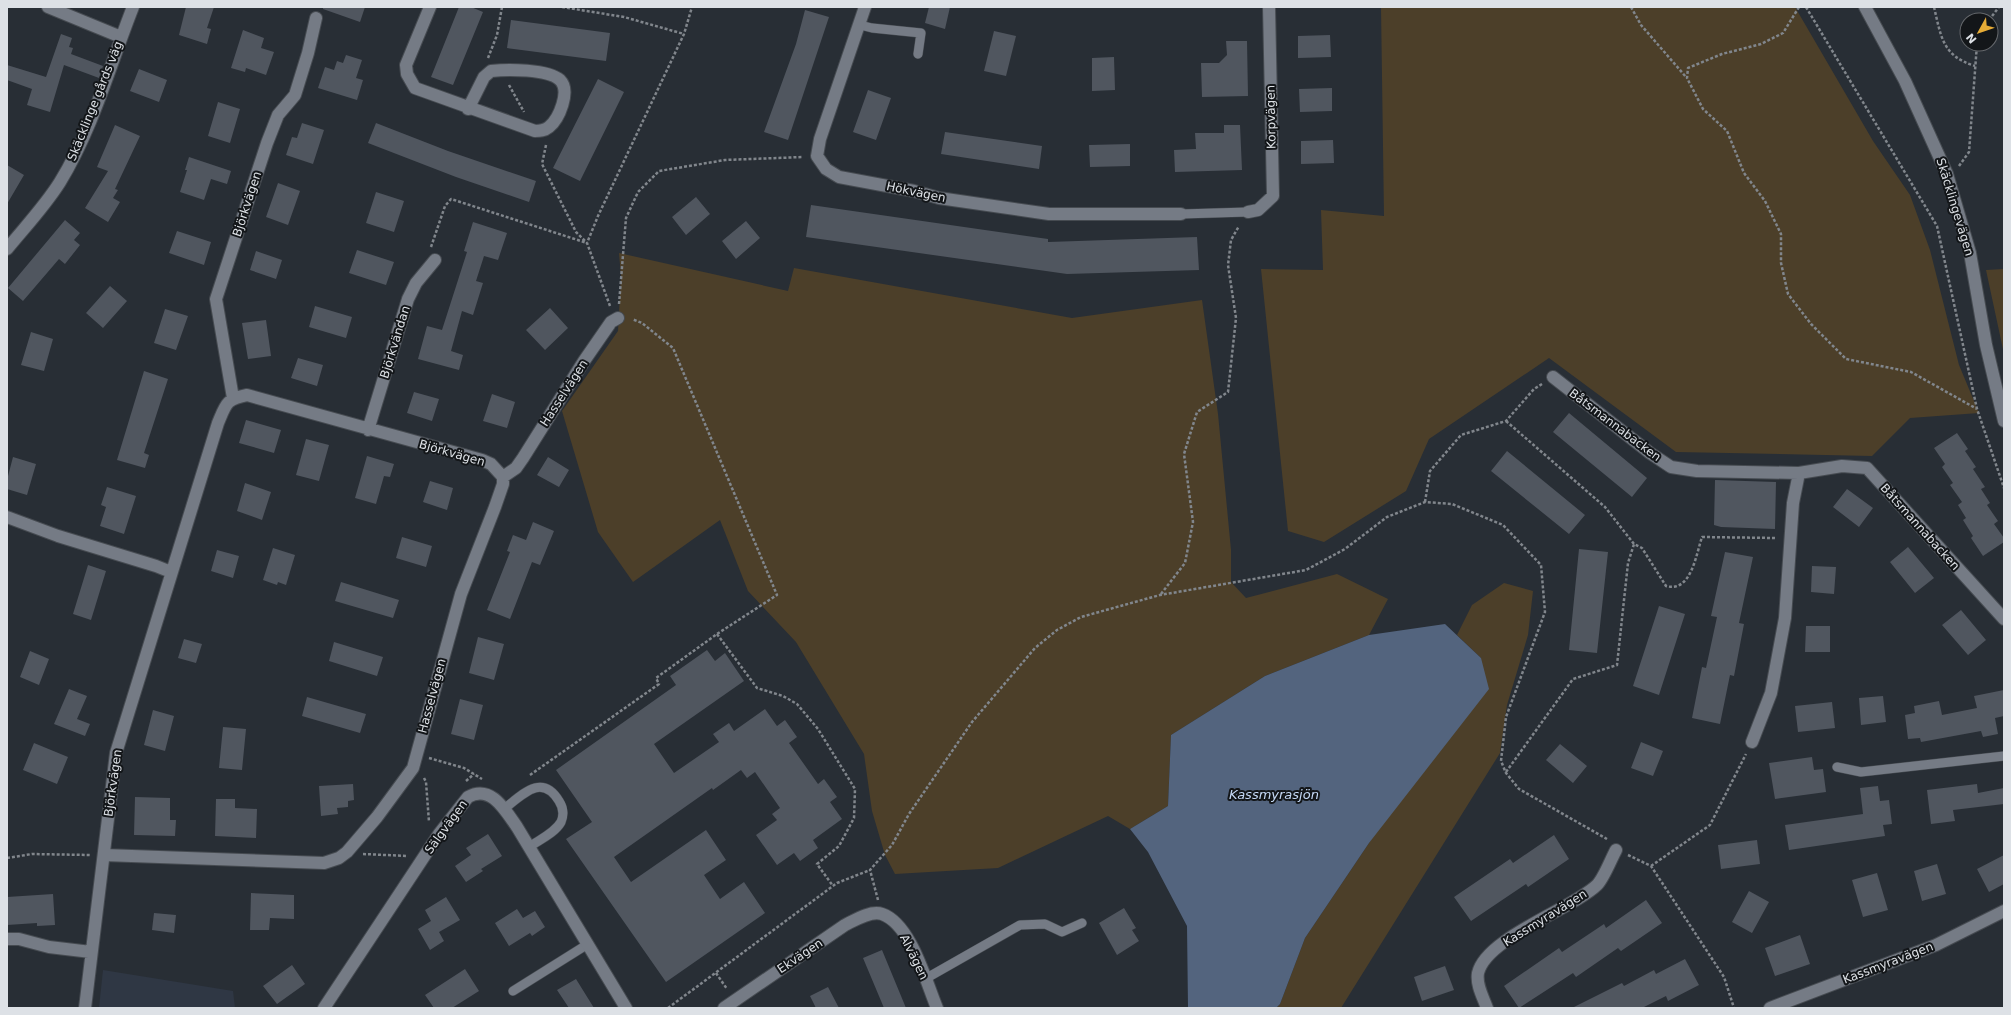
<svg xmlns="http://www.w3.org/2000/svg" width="2011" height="1015" font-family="'DejaVu Sans',sans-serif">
<rect width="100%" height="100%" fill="#282e35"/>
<path fill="#2f3744" d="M103,970L233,991L235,1008H99Z"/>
<path fill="#4c3f29" d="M1381,7H1795L1873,141L1910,195L1930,250L1959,365L1979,413L1910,418L1872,456L1676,452L1549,358L1429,439L1406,491L1324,542L1288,531L1261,269L1323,270L1321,210L1384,216Z
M619,253L788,291L794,268L1072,318L1202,300L1218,414L1231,550V582L1246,598L1337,574L1388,599L1369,635L1265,676L1171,735L1168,806L1130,829L1108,816L998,868L895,874L885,855L872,811L864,754L796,642L748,591L720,520L633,582L598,532L562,411L618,331L621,276Z
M2004,269V354L1986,270Z
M1504,583L1533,591L1528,635L1507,705L1500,753L1341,1008H1276L1280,1004L1305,938L1369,843L1481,658L1457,635L1472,605Z"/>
<path fill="#53647e" d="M1445,624L1481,658L1489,689L1369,843L1305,938L1280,1004L1276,1008H1188L1187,926L1148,852L1130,829L1168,806L1171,735L1265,676L1369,635Z"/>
<path fill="#50565f" d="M186,7H214L207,28L211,29L207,44L179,35Z
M323,7H365L360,22L323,9Z
M459,7H471L483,12L453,85L431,77Z
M929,7H950L945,29L925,23Z
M805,10L829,17L788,140L764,132L796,44Z
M511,20L610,33L606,61L507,48Z
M243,30L264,38L261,48L274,52L266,75L246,68L245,72L231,68Z
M994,31L1016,36L1006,76L984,71Z
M61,34L72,38L69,47L73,48L71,54L103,66L99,78L64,65L50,112L27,105L32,89L7,80V65L46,77Z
M1330,35L1331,57L1298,58V36Z
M1226,41H1247L1248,96L1202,97L1201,63H1219L1227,55Z
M346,55L362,60L356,78L363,80L357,100L318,88L325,67L334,70L337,61L343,63Z
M1114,57L1115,90L1092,91V58Z
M139,69L167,80L159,102L130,91Z
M598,79L624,92L580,181L553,168Z
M1332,88V111L1300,112L1299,89Z
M868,90L891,98L876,140L853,132Z
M218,102L240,109L230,143L208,136Z
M302,123L324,130L313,164L286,155L292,137L297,138Z
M376,123L448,151L536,181L529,202L456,177L368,143Z
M115,125L140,136L115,189L118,190L113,198L120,202L108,222L85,208L108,171L97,167Z
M1224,125H1240L1242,170L1175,172L1174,150L1196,149L1195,133H1224Z
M945,132L1042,146L1039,169L941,154Z
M1333,140L1334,163L1301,164V141Z
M1130,144V166L1090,167L1089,145Z
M189,157L231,171L227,184L211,179L204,200L180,192L187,170H185Z
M7,165L24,175L7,204Z
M278,183L300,191L288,225L266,217Z
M376,192L404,201L394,232L366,223Z
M696,197L710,214L686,235L672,217Z
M811,205L1048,239V242L1197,237L1199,270L1067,274L806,237Z
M65,220L80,233L74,240L80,245L65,264L59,259L23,301L8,288Z
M746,221L760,238L736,259L722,241Z
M473,222L507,233L498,260L484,256L476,281L483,283L473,315L462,311L451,351L463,355L459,370L418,359L427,326L442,330L467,252L464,251Z
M177,231L211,242L204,265L169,253Z
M357,250L394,262L386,285L349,273Z
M256,251L282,260L276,279L250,270Z
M110,286L127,301L103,328L86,313Z
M315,306L352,317L346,338L309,327Z
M550,308L568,328L545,350L526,330Z
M165,309L188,316L176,350L154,343Z
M266,320L271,356L248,359L242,323Z
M31,332L53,339L44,371L21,365Z
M298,358L323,365L317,386L291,378Z
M144,371L168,379L144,453L149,455L145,468L117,460Z
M414,392L439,399L432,421L407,413Z
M492,394L515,402L507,428L483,421Z
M1569,413L1647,478L1632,497L1553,432Z
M246,420L281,430L274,453L239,443Z
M1957,433L1968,449L1965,451L1976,467L1973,469L1985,487L1981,489L1990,503L1987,505L1998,521L1994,524L2004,538V542L1983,556L1971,538L1973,536L1963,520L1966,518L1958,505L1962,502L1950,485L1953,483L1942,467L1945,464L1934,448Z
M306,439L329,445L319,481L296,475Z
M1507,451L1585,515L1569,534L1491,471Z
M367,456L394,464L390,477L384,476L376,504L355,498Z
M13,457L36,464L27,495L7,489V480Z
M548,457L569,470L559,487L537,475Z
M1715,480L1776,482L1775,529L1721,527L1714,525Z
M430,481L453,488L447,510L423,502Z
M245,483L271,492L262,520L237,511Z
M107,487L136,496L124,534L100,526L106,507L101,505Z
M1847,489L1873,508L1859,527L1833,507Z
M533,522L554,531L540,565L532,562L510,619L487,610L510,552L507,551L513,535L526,540Z
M402,537L432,546L426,567L396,558Z
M1908,547L1934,578L1915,593L1890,562Z
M273,548L295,555L286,585L278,582L277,585L263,580Z
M1579,549L1608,552L1597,653L1569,650Z
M217,550L239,556L233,578L211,571Z
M1725,552L1753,557L1739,623L1744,624L1734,676L1730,675L1720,724L1692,718L1702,667L1706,668L1717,617L1711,616Z
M88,565L106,571L91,620L73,614Z
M1812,566L1836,567L1834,594L1811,592Z
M341,582L399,600L393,618L335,601Z
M1659,606L1685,614L1659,695L1633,686Z
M1961,610L1986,640L1968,655L1942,625Z
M1806,626H1830V652H1805Z
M478,637L504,644L494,680L469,673Z
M184,639L202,644L196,663L178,658Z
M334,642L383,657L377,676L329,661Z
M707,650L715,661L725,653L744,681L654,744L674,773L719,742L713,734L729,723L734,731L765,709L777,726L785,720L797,737L789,743L818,784L824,779L837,797L830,802L842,819L813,840L818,848L800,861L794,853L777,865L756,835L777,820L772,814L780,808L755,772L747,778L741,770L713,790L712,788L614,857L631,882L706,830L726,860L704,875L720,899L744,882L765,913L666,982L566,839L592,822L556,770L676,685L670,676Z
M30,651L49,659L39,685L20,677Z
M69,689L87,696L77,719L90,724L85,736L54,724Z
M2004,690V716L1995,718L1998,734L1983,737L1981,731L1921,742L1920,738L1908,739L1905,715L1915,713L1914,706L1939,701L1942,715L1977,708L1974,696Z
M1883,696L1886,722L1861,725L1859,698Z
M307,697L366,714L360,733L302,716Z
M460,699L483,705L474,740L451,734Z
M1832,702L1835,728L1798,732L1795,706Z
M153,710L174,716L165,751L144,745Z
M223,727L246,729L242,770L219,768Z
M1641,742L1663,751L1653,776L1631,768Z
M34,743L68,757L57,784L23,770Z
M1560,744L1587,766L1573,783L1546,760Z
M1812,757L1814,770L1823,769L1826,792L1775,799L1769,763Z
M353,784L354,800L348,801V807L337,808L338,814L321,816L319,786Z
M1977,784L1978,793L2004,788V804L1953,810L1955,821L1931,824L1927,790Z
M1878,786L1880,801L1889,800L1892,824L1883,825L1885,836L1789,850L1785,825L1863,814L1860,788Z
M135,797L170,798V820H176L175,836L134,835Z
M216,799H235V808L257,809L256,838L215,836Z
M488,834L502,856L481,869L483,871L466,882L455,866L471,855L466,848Z
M1554,835L1569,859L1528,887L1526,884L1471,921L1454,897L1510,859L1513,863Z
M1757,840L1760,864L1721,869L1718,845Z
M2004,855V884L1989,892L1977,869Z
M1937,864L1946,894L1922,901L1914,871Z
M1877,873L1888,910L1863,917L1852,880Z
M1749,891L1769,902L1752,933L1732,922Z
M251,893L294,895V919L270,918L269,930H250Z
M53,894L55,925L37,926V923L7,925V897Z
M446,897L460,920L439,932L444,941L430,950L418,929L431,921L425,910Z
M1646,900L1662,923L1621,951L1618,948L1576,977L1573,973L1519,1008L1504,986L1559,948L1562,952L1604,924L1606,928Z
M1124,908L1136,928L1132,930L1139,941L1117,955L1099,923Z
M517,909L523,918L535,911L545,927L532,936L530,933L509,946L495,923Z
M154,913L176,915L174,933L152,930Z
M1800,935L1810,964L1775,976L1765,948Z
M882,950L906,1008H884L863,958Z
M1685,959L1699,985L1668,1001L1666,996L1642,1008H1572L1622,983L1624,986L1654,970L1656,974Z
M292,965L305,984L277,1004L263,986Z
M1445,966L1454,990L1422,1001L1414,977Z
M465,969L479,991L452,1008H434L425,995Z
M576,979L594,1008H569L557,990Z
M828,987L839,1008H816L810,996Z"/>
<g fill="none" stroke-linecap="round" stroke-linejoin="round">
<defs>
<path id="lane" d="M860,25L872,28L921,33L918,54
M1181,214L1248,212
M1837,767L1861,772L2004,756
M504,809C523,794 542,773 559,801C563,807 564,815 561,822C555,833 539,840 529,847
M925,979L1020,925L1045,924L1062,932L1082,923
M513,991L588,944"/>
<path id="street" d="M48,7L121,37
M430,7L406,65L407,74L415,88L535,131C540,131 544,131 549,127C559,119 571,91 560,80C548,69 507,69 491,71L484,77L468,109
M865,7L820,139L817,156L826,169L839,177L914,191L939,198L1049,214H1181
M1248,212L1258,210L1273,196L1269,7
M7,249C25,227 45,206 60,182C93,128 110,65 133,7
M1553,377L1650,453L1671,467L1697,471L1799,473
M233,398L216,299L267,143L278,115L295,95L308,53L316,18
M368,430L408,299L416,283L435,260
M7,517L58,536L156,566L171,572
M1752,742L1771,693L1785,618L1793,503L1799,473L1842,466L1867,468L2004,619
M104,855L324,863L339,858L347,852L377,817L413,768L461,594L495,507L503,484V477L516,468L523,458L584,361L611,322L618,318
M7,939H19L49,947L91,952
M85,1008L116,753L218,423C226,404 226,399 247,395L482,460L491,464L503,477
M324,1008L439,834L468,797C491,784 505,810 517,827L626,1008
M724,1008L845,925C855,920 871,910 882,914C911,924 926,982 937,1008
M1487,1008C1483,997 1476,985 1478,973C1486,938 1572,909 1597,885C1604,878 1611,859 1616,850
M1770,1008L1936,945L2004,911"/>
<path id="secondary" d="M1865,7L1905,81L1947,174L1970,253L1986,345L2004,421"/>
</defs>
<use href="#lane" stroke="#464b51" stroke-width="10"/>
<use href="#street" stroke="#464b51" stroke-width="14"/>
<use href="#secondary" stroke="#464b51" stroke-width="14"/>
<path stroke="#81868c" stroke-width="2.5" stroke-dasharray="3 2" stroke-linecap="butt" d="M562,7L624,17L684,34
M1631,7L1641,25L1686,77
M1799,7L1783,33L1761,44L1722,54L1688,68L1687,78L1703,109L1727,131L1744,173L1765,201L1781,234V263L1788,294L1811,324L1846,359L1911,372L1977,409
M1806,7L1937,226L1977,409L2004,488
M1934,7C1941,36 1942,56 1975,66
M1989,20L1999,7
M488,58L497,35L502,7
M509,85L524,112
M546,145L542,164L576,232L587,243
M1959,166L1969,152L1977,44
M431,247L445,206L451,199L587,243
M619,304L626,218L638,192L659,171L725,160L803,157
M610,306L587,243L598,216L684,34L692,7
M1506,421L1605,507L1634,544L1642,548L1666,586C1691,593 1696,555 1702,537L1776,538
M1425,502L1430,471L1461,435L1506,421L1534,389L1542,384
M1161,594L1185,563L1193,522L1184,454L1197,412L1228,392L1236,318L1228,265L1231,240L1239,226
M717,634L757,688L783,696L797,704L818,729L855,789L854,818L839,846L817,864L833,886
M429,758L464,768L482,779
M1506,772L1573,679L1617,665L1628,563L1634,544
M530,775L659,684L656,678L717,634L777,595L673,348L642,323L632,319
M424,778L426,782L429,822
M466,781L474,774
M363,854L408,856
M1628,855L1651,866L1724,977L1734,1008
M7,858L32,854L90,855
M1651,866L1710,825L1746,754
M878,900L870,870L892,845L909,814L972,722L1035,648L1057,630L1081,617L1160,595L1306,570L1345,549L1387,517L1425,502L1452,504L1503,525L1541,565L1545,612L1506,717L1501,761L1506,773L1519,789L1607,839
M716,973L727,989
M668,1008L837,883L870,870"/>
<use href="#lane" stroke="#757b85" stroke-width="9"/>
<use href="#street" stroke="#757b85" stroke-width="12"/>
<use href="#secondary" stroke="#757b85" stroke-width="12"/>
</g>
<g text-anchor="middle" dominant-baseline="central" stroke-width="4" stroke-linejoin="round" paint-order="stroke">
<g font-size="12" fill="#dde1e6" stroke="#131619">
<text transform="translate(95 101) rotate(-68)">Skäcklinge gårds väg</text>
<text transform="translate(1271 117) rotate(-91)">Korpvägen</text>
<text transform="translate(916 192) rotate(12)">Hökvägen</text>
<text transform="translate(247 204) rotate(-72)">Björkvägen</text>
<text transform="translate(1955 207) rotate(73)">Skäcklingevägen</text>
<text transform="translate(395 342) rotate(-73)">Björkvändan</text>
<text transform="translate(564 393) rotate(-57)">Hasselvägen</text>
<text transform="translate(1615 425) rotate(37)">Båtsmannabacken</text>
<text transform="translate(452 453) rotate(16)">Björkvägen</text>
<text transform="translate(1920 527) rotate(48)">Båtsmannabacken</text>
<text transform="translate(432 696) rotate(-75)">Hasselvägen</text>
<text transform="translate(113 783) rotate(-82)">Björkvägen</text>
<text transform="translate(446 827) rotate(-54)">Sälgvägen</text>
<text transform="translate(1545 918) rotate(-32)">Kassmyravägen</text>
<text transform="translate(800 956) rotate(-34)">Ekvägen</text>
<text transform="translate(914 957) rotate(64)">Alvägen</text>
<text transform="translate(1888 963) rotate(-21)">Kassmyravägen</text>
</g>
<g font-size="13" font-style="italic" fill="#c5d9f6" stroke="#131619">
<text x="1274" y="794">Kassmyrasjön</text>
</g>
</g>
<rect width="2011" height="1015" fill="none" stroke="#dde1e6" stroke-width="16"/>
<g transform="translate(1979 32) rotate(230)"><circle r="19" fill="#131619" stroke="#64676b"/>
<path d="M0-3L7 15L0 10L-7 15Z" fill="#e7ac36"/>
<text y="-6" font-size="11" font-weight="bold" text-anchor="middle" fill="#dde1e6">N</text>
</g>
</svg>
